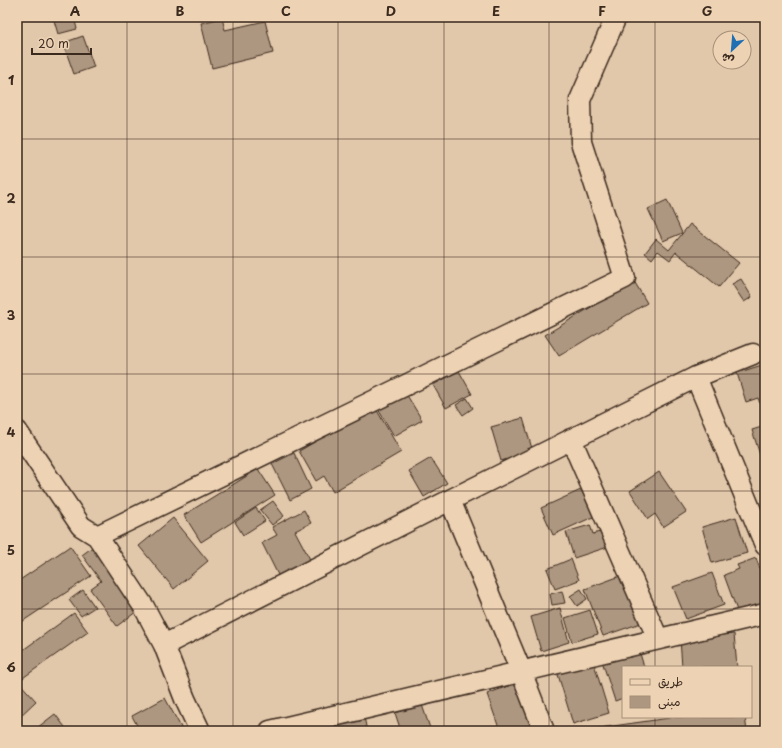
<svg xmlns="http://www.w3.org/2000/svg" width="782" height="748" font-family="'Playpen Sans','Playpen Sans Arabic',sans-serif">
<rect width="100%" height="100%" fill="#e2c8ab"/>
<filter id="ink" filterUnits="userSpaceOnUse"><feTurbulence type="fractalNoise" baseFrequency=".025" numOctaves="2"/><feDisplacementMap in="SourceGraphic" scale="8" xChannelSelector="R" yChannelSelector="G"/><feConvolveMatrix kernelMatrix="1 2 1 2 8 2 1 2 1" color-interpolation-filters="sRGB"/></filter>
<g filter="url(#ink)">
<path fill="#ae9780" stroke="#3b2a1e" d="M53,17H74L77,29L58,34Z
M222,18L225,30L265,21L273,53L212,68L201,23Z
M83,36L94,67L74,74L63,43Z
M667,200L682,233L663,241L648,209Z
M690,224L739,263L719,287L676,252L670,260L658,251L652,259L645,253L656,239L669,250Z
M741,279L752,297L744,302L732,284Z
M634,281L647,303L559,356L545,335Z
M765,364V411L763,412L758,398L746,402L737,373Z
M459,371L472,394L446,408L433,385Z
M405,392L422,420L394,436L378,409Z
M467,398L473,408L463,415L456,405Z
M375,407L401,452L333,492L324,476L316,481L299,451Z
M523,418L533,452L501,461L491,427Z
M765,426V453L760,455L752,430Z
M294,453L311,489L290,500L272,464Z
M431,458L447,483L424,497L409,471Z
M258,469L275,495L201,542L184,515Z
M659,472L686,512L663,527L655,514L648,519L630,491Z
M583,489L595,516L553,535L541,508Z
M273,501L284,516L272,525L260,510Z
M256,508L265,521L243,535L235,522Z
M304,510L311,523L295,531L313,565L281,581L262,543L277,535L272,527Z
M736,517L747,553L712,563L702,527Z
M173,518L208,561L174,589L139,546Z
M590,525L593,534L603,531L608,547L574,558L566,532Z
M70,546L91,576L17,625V582Z
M94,546L140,609L117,626L90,589L101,581L82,555Z
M756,558L765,583V606L739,616L724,575L739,569L737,565Z
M571,559L579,580L555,589L547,569Z
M712,573L724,605L686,619L673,587Z
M623,575L647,621L603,636L585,589Z
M581,589L587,599L577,606L570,596Z
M83,590L95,607L81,616L69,600Z
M562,591L565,603L552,605L550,594Z
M560,608L569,642L541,651L531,617Z
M590,610L598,634L572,642L565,618Z
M74,613L88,632L17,682V648L20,646L23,650Z
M734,634L737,667H682L680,639Z
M639,650L644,667H623V698L615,701L602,661Z
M592,657L609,713L573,724L556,668Z
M17,680L36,701L17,719Z
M521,681L536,723L513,731H500L487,694Z
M165,698L183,731H140L132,716Z
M422,705L431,731H401L395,713Z
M55,714L68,731H33Z
M364,717L367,731H338L336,722Z
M676,717H745L747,731H578Z"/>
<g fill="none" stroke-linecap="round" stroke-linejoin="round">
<defs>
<path id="minor" d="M696,377L765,545
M17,431L81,526L97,536L144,607L164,645L185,699L200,731
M571,439L658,639
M450,500L521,671L544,731
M97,536L625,278L581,142L580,100L616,17
M164,645L450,500L696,377L753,354
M270,731L765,614"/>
</defs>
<use href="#minor" stroke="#3b2a1e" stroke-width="23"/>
<use href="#minor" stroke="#edd2b4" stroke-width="20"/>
</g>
</g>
<path fill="none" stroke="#3b2a1e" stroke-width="1" stroke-opacity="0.55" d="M127,17V731M233,17V731M338,17V731M444,17V731M549,17V731M655,17V667M17,139H765M17,257H765M17,374H765M17,491H765M17,609H765M655,717V731"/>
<rect width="782" height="748" fill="none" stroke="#edd2b4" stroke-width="44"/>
<rect x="622" y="666" width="130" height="52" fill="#edd2b4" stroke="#a68f78"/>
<rect x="630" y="679" width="20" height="6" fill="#edd2b4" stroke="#a68f78"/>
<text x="658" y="686" font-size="12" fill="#3b2a1e">طريق</text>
<rect x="630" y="696" width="20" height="12" fill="#ae9780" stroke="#a68f78"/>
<text x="658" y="706" font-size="12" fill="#3b2a1e">مبنى</text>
<g transform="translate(732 50) rotate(206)"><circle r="19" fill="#edd2b4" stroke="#a68f78"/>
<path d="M0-3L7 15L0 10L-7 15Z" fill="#1f6fb2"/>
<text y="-6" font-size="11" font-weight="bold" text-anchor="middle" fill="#3b2a1e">ش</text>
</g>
<path d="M32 48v6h59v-6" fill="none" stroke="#3b2a1e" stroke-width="2"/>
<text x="38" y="48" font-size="12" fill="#3b2a1e" stroke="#edd2b4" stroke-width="3" paint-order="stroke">20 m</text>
<rect x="22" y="22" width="738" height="704" fill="none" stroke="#3b2a1e" stroke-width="1.5"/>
<g font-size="13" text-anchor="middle" font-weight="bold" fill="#3b2a1e">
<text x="75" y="16">A</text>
<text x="180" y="16">B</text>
<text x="286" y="16">C</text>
<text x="391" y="16">D</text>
<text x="496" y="16">E</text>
<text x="602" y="16">F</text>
<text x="707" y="16">G</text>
<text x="11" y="85">1</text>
<text x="11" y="203">2</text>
<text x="11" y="320">3</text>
<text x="11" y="437">4</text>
<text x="11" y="555">5</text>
<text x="11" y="672">6</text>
</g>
</svg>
